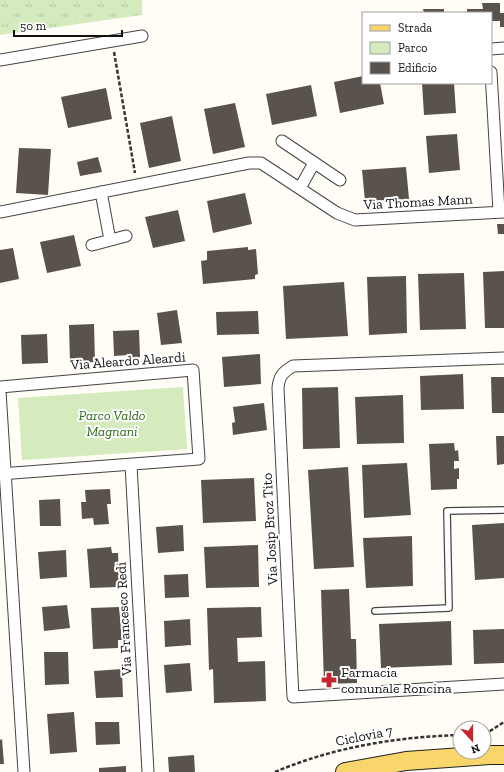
<svg xmlns="http://www.w3.org/2000/svg" width="504" height="772" font-family="'Zilla Slab',serif">
<defs>
<pattern id="grass-tufts" width="24" height="20" patternUnits="userSpaceOnUse"><rect width="24" height="20" fill="#d5ebbd"/><path d="M3 7l-1-3M5 7V3M7 7l1-3M15 17l-1-3M17 17v-4M19 17l1-3" fill="none" stroke="#b6c8a1"/></pattern>
</defs>
<rect width="100%" height="100%" fill="#fffdf5"/>
<path fill="url(#grass-tufts)" d="M0,0H142V15L0,35Z"/>
<path fill="#d5ebbd" d="M183,387L187,449L22,460L18,398Z"/>
<path fill="#5a524d" d="M482,3H500V13H504V27H500V21H491V13H467V9H483Z
M423,9H444V13H424Z
M363,76V83H380L384,104L340,113L334,82Z
M422,83H454L456,113L424,115Z
M311,85L317,116L272,125L266,94Z
M106,88L112,119L68,128L61,97Z
M235,103L245,147L213,154L204,109Z
M172,116L181,161L149,168L140,123Z
M457,134L460,170L429,173L426,136Z
M19,148L51,149L48,195L16,193Z
M98,157L102,172L80,176L77,162Z
M406,167L409,199L365,201L362,170Z
M245,193L252,224L213,233L207,201Z
M178,210L185,241L153,248L145,217Z
M497,224H504V234H498Z
M74,235L81,266L47,273L40,242Z
M248,247V250L256,249L258,274L255,275V279L203,284L201,261L207,260V251Z
M13,248L19,279L0,283V250Z
M504,271V328H485L483,272Z
M464,273L466,329L420,330L418,274Z
M406,276L407,333L369,335L367,277Z
M344,282L348,336L286,339L283,286Z
M177,310L182,343L161,345L157,313Z
M258,311L259,334L217,335L216,312Z
M94,324L95,362L70,363L69,325Z
M139,330L140,357L129,358V355L114,356L113,331Z
M47,334L48,363L22,364L21,335Z
M260,354L261,384L224,387L222,357Z
M463,374L464,409L421,410L420,376Z
M491,377H504V413H492Z
M338,387L340,448L303,449L302,388Z
M403,395L404,443L357,444L355,397Z
M264,403L267,430L233,435L232,423L235,422L233,407Z
M496,436H504V464L497,465Z
M454,443L455,451L458,450L459,461H454V469L459,468V479H457V489L431,490L429,444Z
M407,463L411,515L364,518L362,465Z
M348,467L354,567L314,569L308,470Z
M254,478L256,521L203,523L201,480Z
M110,489L111,504H107L109,524L94,525L93,518L82,519L81,502H86L85,490Z
M60,499L61,526H40L39,500Z
M504,523V578L475,580L472,525Z
M183,525L184,551L158,553L156,527Z
M412,536L413,586L366,588L363,538Z
M258,545L259,587L206,588L204,547Z
M111,547L112,553H118L119,580H117V587L90,588L87,549Z
M66,550L67,577L40,579L38,552Z
M188,574L189,597L165,598L164,575Z
M349,589L351,639H356L357,683L324,684L321,590Z
M67,605L70,628L44,631L42,607Z
M119,607L122,640H118V648L93,649L91,608Z
M261,607L262,637L237,638L238,662L265,661L266,701L214,703L213,669L209,670L207,608Z
M190,619L191,645L165,647L164,621Z
M451,621L452,665L381,668L379,624Z
M504,629V663L474,664L473,630Z
M44,652H68L69,684L45,685Z
M190,663L192,691L166,693L164,665Z
M122,669L123,697L96,698L94,671Z
M74,712L77,752L50,754L47,714Z
M95,722H119L120,744L96,745Z
M2,739L4,764H0V740Z
M194,755L195,772H169L168,757Z
M126,766V772H99V768Z"/>
<g fill="none" stroke-linecap="round" stroke-linejoin="round">
<defs>
<path id="service" d="M375,611L449,608L447,511L504,510"/>
<path id="minor" d="M491,49L504,48
M0,60L142,36
M491,72L499,212
M282,141L340,180
M300,188L314,163
M101,192L110,240
M0,212L249,163H261L337,213L355,220L504,212
M92,245L126,236
M504,358L293,366C283,372 279,376 278,388L293,697L504,684
M0,387L193,370L199,459L0,474
M0,391L24,772
M131,465L148,772"/>
<path id="primary" d="M345,772L406,761L490,755H504"/>
</defs>
<use href="#service" stroke="#444" stroke-width="8"/>
<use href="#minor" stroke="#444" stroke-width="13"/>
<use href="#primary" stroke="#222" stroke-width="20"/>
<path stroke="#333" stroke-width="2.5" stroke-dasharray="4 2" stroke-linecap="butt" d="M114,52L135,173
M484,733L490,731L504,722
M275,772C334,747 396,737 460,735"/>
<use href="#service" stroke="#fff" stroke-width="5.5"/>
<use href="#minor" stroke="#fff" stroke-width="11"/>
<use href="#primary" stroke="#f9d66b" stroke-width="18"/>
</g>
<defs>
<symbol id="pharmacy-bare" viewBox="-9 -9 18 18"><path d="M-2-6h4v4h4v4h-4v4h-4v-4h-4v-4h4Z" fill="#c4262e" stroke="#fff" stroke-width="2.5" paint-order="stroke"/></symbol>
</defs>
<g fill-rule="evenodd">
<use href="#pharmacy-bare" x="318" y="669" width="22" height="22"/>
</g>
<g text-anchor="middle" dominant-baseline="central" stroke-width="4" stroke-linejoin="round" paint-order="stroke">
<g font-size="14" fill="#111" stroke="#fff">
<text transform="translate(418 202) rotate(-3)">Via Thomas Mann</text>
<text transform="translate(128 361) rotate(-4)">Via Aleardo Aleardi</text>
<text transform="translate(270 529) rotate(-93)">Via Josip Broz Tito</text>
<text transform="translate(124 619) rotate(-93)">Via Francesco Redi</text>
<text transform="translate(364 736) rotate(-11)">Ciclovia 7</text>
</g>
<g font-size="14" font-style="italic" fill="#2f6b1f" stroke="#fff">
<text x="112" y="415">Parco Valdo<tspan x="112" dy="16">Magnani</tspan></text>
</g>
<g font-size="14" fill="#111" stroke="#fff" text-anchor="start">
<text x="341" y="672">Farmacia<tspan x="341" dy="16">comunale Roncina</tspan></text>
</g>
</g>
<rect x="362" y="12" width="130" height="72" fill="#ffffff" stroke="#a0a0a0"/>
<rect x="370" y="25" width="20" height="6" fill="#f9d66b" stroke="#a0a0a0"/>
<text x="398" y="32" font-size="12" fill="#111111">Strada</text>
<rect x="370" y="42" width="20" height="12" fill="#d5ebbd" stroke="#a0a0a0"/>
<text x="398" y="52" font-size="12" fill="#111111">Parco</text>
<rect x="370" y="62" width="20" height="12" fill="#5a524d" stroke="#a0a0a0"/>
<text x="398" y="72" font-size="12" fill="#111111">Edificio</text>
<g transform="translate(472 740) rotate(159)"><circle r="19" fill="#ffffff" stroke="#a0a0a0"/>
<path d="M0-3L7 15L0 10L-7 15Z" fill="#c4262e"/>
<text y="-6" font-size="11" font-weight="bold" text-anchor="middle" fill="#111111">N</text>
</g>
<path d="M14 30v6h108v-6" fill="none" stroke="#111111" stroke-width="2"/>
<text x="20" y="30" font-size="12" fill="#111111" stroke="#ffffff" stroke-width="3" paint-order="stroke">50 m</text>
</svg>
